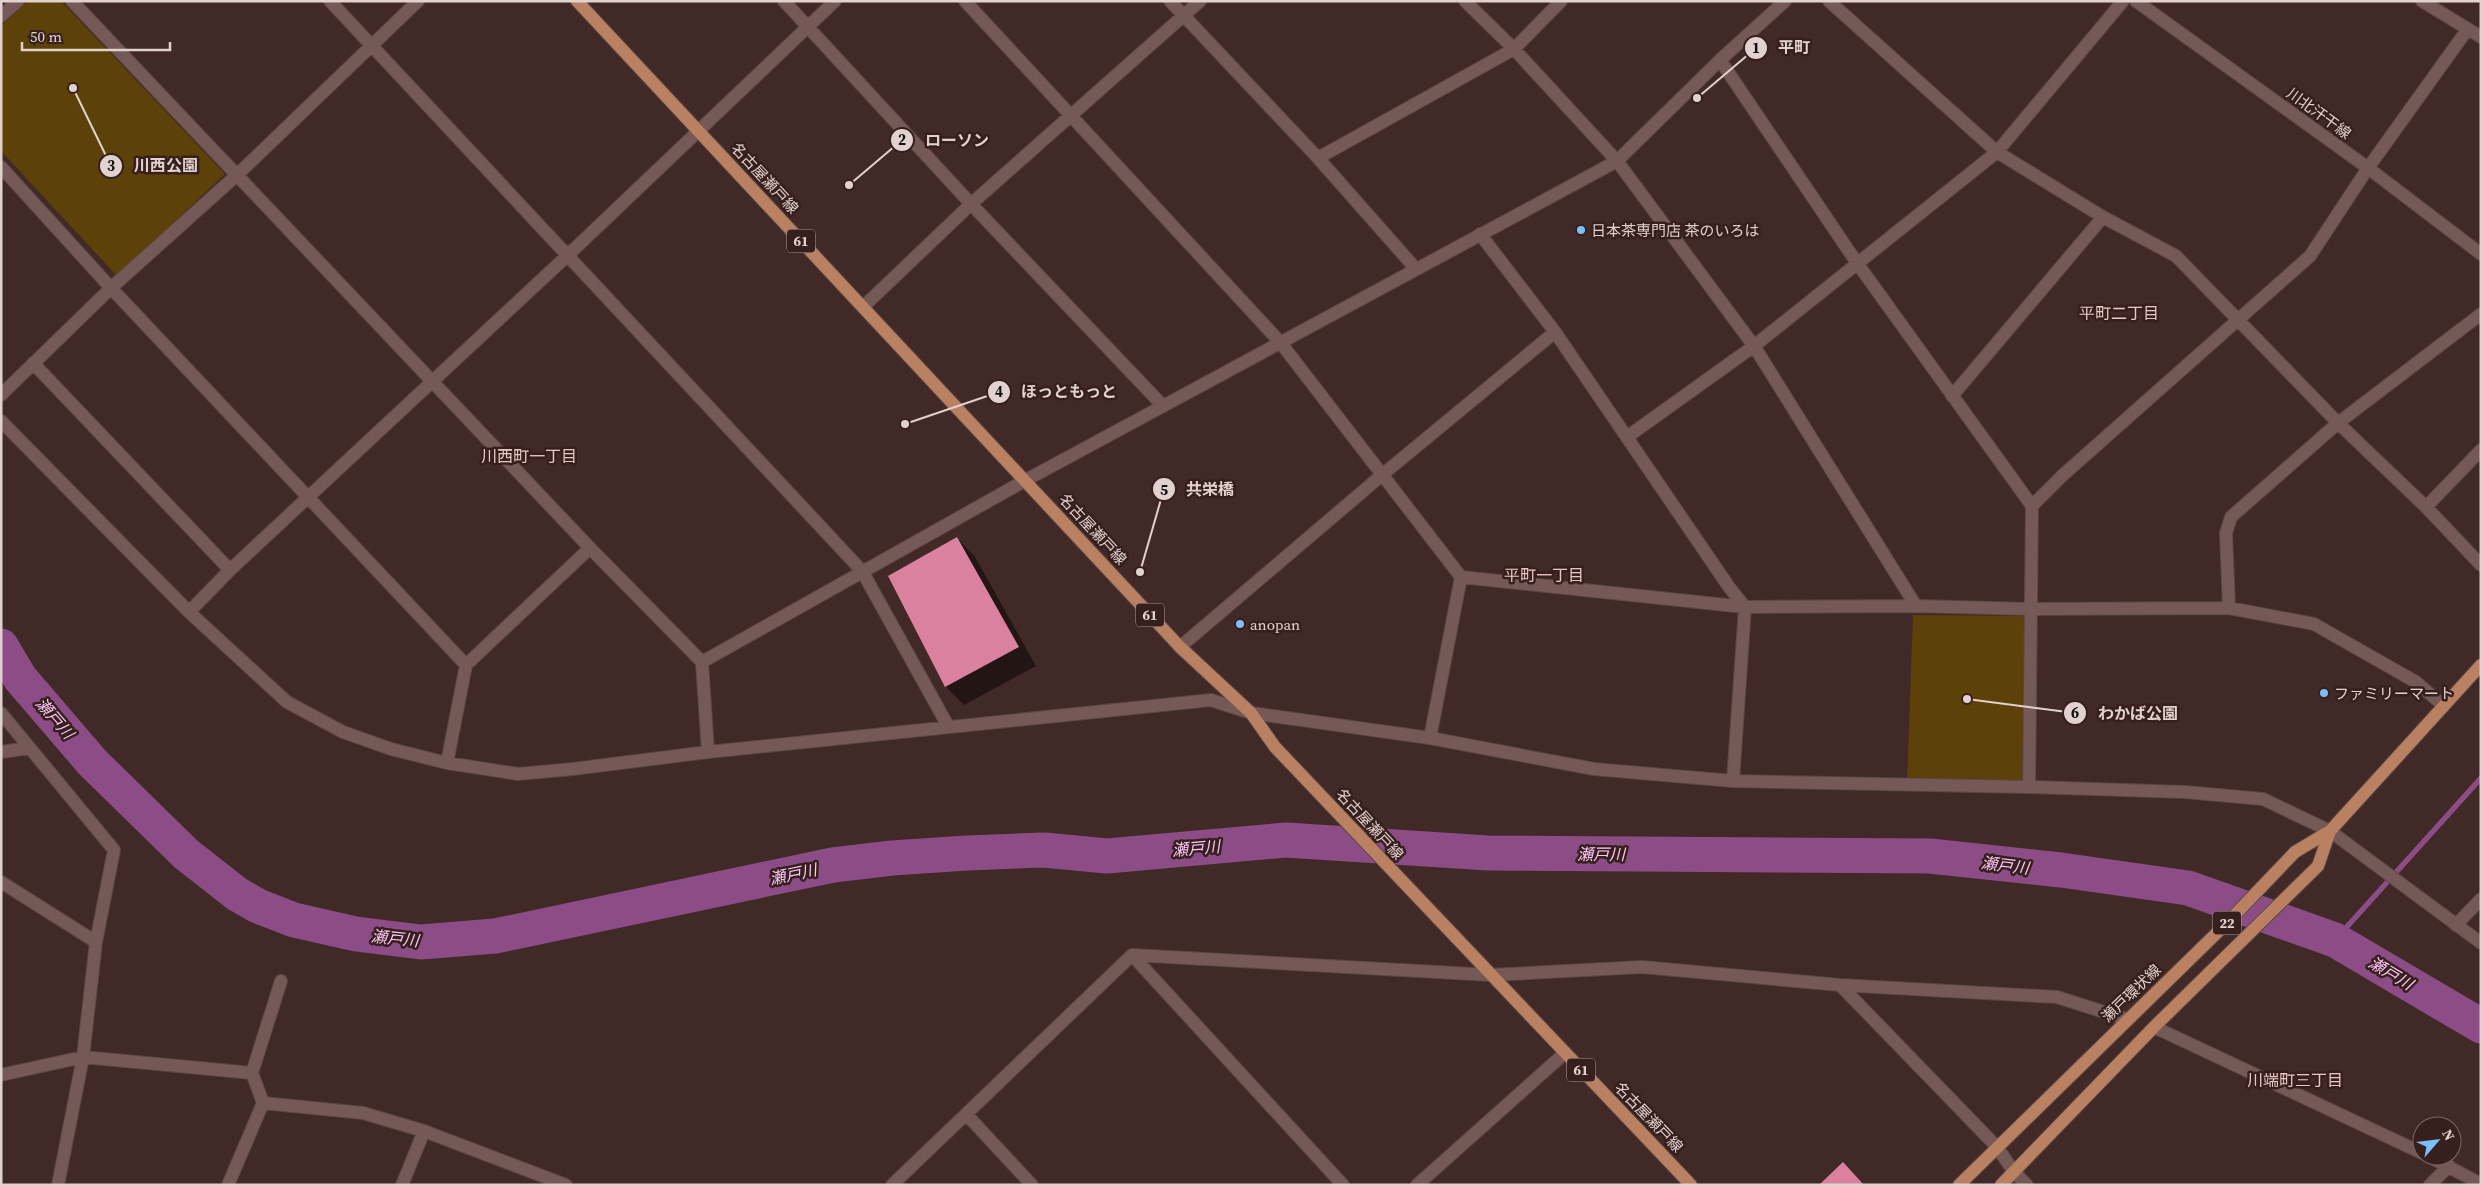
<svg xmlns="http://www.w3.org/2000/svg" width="2482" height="1186" font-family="'Source Serif 4','Noto Sans JP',serif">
<rect width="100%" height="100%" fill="#412927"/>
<path fill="#5c4109" d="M28,1H61L225,174L117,276L1,151V26Z
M1913,615L2025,616L2022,782L1907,783Z"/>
<path fill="#0007" d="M957,538L975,557L1036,666L964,705L946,687L890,576Z"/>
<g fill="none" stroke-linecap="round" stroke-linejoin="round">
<path stroke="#8c4d87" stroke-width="5.5" d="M2335,940L2481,778"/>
<path stroke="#8c4d87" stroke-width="35" d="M1,646L20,678L92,762L186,854L237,894L258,906L294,920L356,934L421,942L495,936L833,865L892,858L967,853L1044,850L1107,856L1286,840L1488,853L1930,856L2061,870L2188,888L2335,940L2481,1026"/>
</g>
<path fill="#da81a0" d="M957,537L1019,647L945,687L888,576Z
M1843,1162L1864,1185H1819Z"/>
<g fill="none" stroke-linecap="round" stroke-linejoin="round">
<defs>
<path id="minor" d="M330,1L862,571L948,726
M784,1L971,204L1163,406
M965,1L1280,342L1461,577L1745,607L1916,606L2030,609L2229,608L2314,624L2416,682L2444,706
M1170,1L1318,158L1416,269
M1465,1L1514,49L1617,161L1754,346L1916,606
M1829,1L1997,152L2103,217L2176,256L2338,423L2426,507L2481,565
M2422,1L2481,37
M1,16L18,1
M1720,60L1857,263L2032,506L2029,787
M1318,158L1514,49L1561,1
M1,167L111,288L466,665
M1480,234L1555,332L1729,587L1745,607L1733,781
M863,307L971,204L1200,1
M33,363L230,570
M1,395L111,288L238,174L418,1
M1952,396L2103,217
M1,421L189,612L287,702L343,732L391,749L447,763L518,774L573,769L708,752L1211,700L1251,713
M1627,437L1754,346L1997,152L2123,1
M2032,506L2063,475L2310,256L2368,168L2467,30
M2426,507L2481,450
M2229,608L2226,533L2231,517L2338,423L2481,314
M189,612L230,570L568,255L835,1
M1180,647L1382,475L1555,332
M702,662L708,752
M1,713L114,850L96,942
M1430,738L1461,577
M1,752L30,748
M447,763L466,665L590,548
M1,882L96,942L83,1057L58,1185
M2456,925L2481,899
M1132,955L1343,1185
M1840,985L1997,1147L2014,1172L2027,1185
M2154,1027L2422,1153
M252,1073L281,981
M1,1075L83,1057L252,1073L263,1103L228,1185
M263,1103L363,1113L424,1131L566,1185
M966,1114L1032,1185
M2428,1156L2481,1184
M402,1185L424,1131
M892,1185L1132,955L1491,975L1642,967L1840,985L2057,997L2126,1019
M1417,1185L1565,1053
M2430,1185L2449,1166"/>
<path id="tertiary" d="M72,1L590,548L702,662L1026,480L1617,161L1720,60L1785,1
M2136,1L2368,168L2481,254
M1251,713L1430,738L1594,769L1733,781L2029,787L2185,792L2263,799L2330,831L2481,943"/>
<path id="primary" d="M577,1L1180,647L1251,713L1275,747L1691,1185
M1959,1185L2229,921L2295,852L2330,831L2481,665
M2001,1185L2154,1027L2318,866L2330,831"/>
</defs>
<use href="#minor" stroke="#5b4745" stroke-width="14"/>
<use href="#tertiary" stroke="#5b4745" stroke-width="14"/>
<use href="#primary" stroke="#5b4745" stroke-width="14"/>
<use href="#minor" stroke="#755956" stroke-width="12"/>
<use href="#tertiary" stroke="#755956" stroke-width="12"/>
<use href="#primary" stroke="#b98061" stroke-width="12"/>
</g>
<g fill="#7dbef9" stroke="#361f1d" stroke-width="2">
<circle cx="1581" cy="230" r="5"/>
<circle cx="1240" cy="624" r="5"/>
<circle cx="2324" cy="693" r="5"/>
</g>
<g text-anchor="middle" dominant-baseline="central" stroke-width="5" stroke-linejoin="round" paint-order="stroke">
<g fill="#361f1d" stroke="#ae9c9a" stroke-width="1">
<rect x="787" y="229.5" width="28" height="23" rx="4"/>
<rect x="1136" y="603.5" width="28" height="23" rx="4"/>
<rect x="2213" y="911.5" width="28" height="23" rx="4"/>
<rect x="1567" y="1058.5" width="28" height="23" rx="4"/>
</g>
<g font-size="14" font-weight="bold" fill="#e1d1cf">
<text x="801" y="241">61</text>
<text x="1150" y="615">61</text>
<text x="2227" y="923">22</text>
<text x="1581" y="1070">61</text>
</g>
<g font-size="15" fill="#e1d1cf" stroke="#361f1d">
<text transform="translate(2319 113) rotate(36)">川北汗干線</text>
<text transform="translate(765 178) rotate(47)">名古屋瀬戸線</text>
<text transform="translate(1093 529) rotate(47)">名古屋瀬戸線</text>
<text transform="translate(1370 824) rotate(47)">名古屋瀬戸線</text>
<text transform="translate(2131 993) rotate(-44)">瀬戸環状線</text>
<text transform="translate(1649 1117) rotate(46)">名古屋瀬戸線</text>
</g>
<g font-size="15" fill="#e1d1cf" stroke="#361f1d" text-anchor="start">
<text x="1591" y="230">日本茶専門店 茶のいろは</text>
<text x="1250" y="624">anopan</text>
<text x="2334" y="693">ファミリーマート</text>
</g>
<g font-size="16" fill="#e7c7c4" stroke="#361f1d">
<text x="2119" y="313">平町二丁目</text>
<text x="529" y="456">川西町一丁目</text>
<text x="1544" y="575">平町一丁目</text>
<text x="2295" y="1080">川端町三丁目</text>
</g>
<g font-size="16" font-style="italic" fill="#fdc7f7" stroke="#361f1d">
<text transform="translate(55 718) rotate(49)">瀬戸川</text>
<text transform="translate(1196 848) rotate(-5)">瀬戸川</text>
<text x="1601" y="854">瀬戸川</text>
<text transform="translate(2005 865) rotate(7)">瀬戸川</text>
<text transform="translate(793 874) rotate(-12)">瀬戸川</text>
<text transform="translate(395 938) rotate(6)">瀬戸川</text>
<text transform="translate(2391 973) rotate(31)">瀬戸川</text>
</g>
</g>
<path fill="none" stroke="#e1d1cf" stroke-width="2" d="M1697 98L1756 48M849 185L902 140M73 88L111 166M905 424L999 392M1140 572L1164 489M1967 699L2075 713"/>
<g fill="#e1d1cf" stroke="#361f1d" stroke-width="2">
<circle cx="1697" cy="98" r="5"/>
<circle cx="849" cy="185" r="5"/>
<circle cx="73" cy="88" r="5"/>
<circle cx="905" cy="424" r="5"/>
<circle cx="1140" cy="572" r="5"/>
<circle cx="1967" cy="699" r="5"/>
<circle cx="1756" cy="48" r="12"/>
<circle cx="902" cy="140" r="12"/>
<circle cx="111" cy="166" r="12"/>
<circle cx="999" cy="392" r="12"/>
<circle cx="1164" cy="489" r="12"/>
<circle cx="2075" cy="713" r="12"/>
</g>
<g font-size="15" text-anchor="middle" font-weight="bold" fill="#111">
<text x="1756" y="53">1</text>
<text x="902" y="145">2</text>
<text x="111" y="171">3</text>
<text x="999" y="397">4</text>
<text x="1164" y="495">5</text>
<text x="2075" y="718">6</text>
</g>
<g font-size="16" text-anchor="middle" font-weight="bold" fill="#e1d1cf" stroke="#361f1d" stroke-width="5" stroke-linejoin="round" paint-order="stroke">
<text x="1794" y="53">平町</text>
<text x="957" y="146">ローソン</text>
<text x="166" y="171">川西公園</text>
<text x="1069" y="397">ほっともっと</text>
<text x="1210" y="495">共栄橋</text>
<text x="2138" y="719">わかば公園</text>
</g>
<rect width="2482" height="1186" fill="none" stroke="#e1d1cf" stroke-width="5"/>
<g transform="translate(2437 1141) rotate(62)"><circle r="24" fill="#361f1d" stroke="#7a6664"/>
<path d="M0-4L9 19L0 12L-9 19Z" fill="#7dbef9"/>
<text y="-8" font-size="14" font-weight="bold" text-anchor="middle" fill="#e1d1cf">N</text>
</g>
<path d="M22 42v8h148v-8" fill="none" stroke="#e1d1cf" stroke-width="2.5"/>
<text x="30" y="42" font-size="15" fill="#e1d1cf" stroke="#361f1d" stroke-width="4" paint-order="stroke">50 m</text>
</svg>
